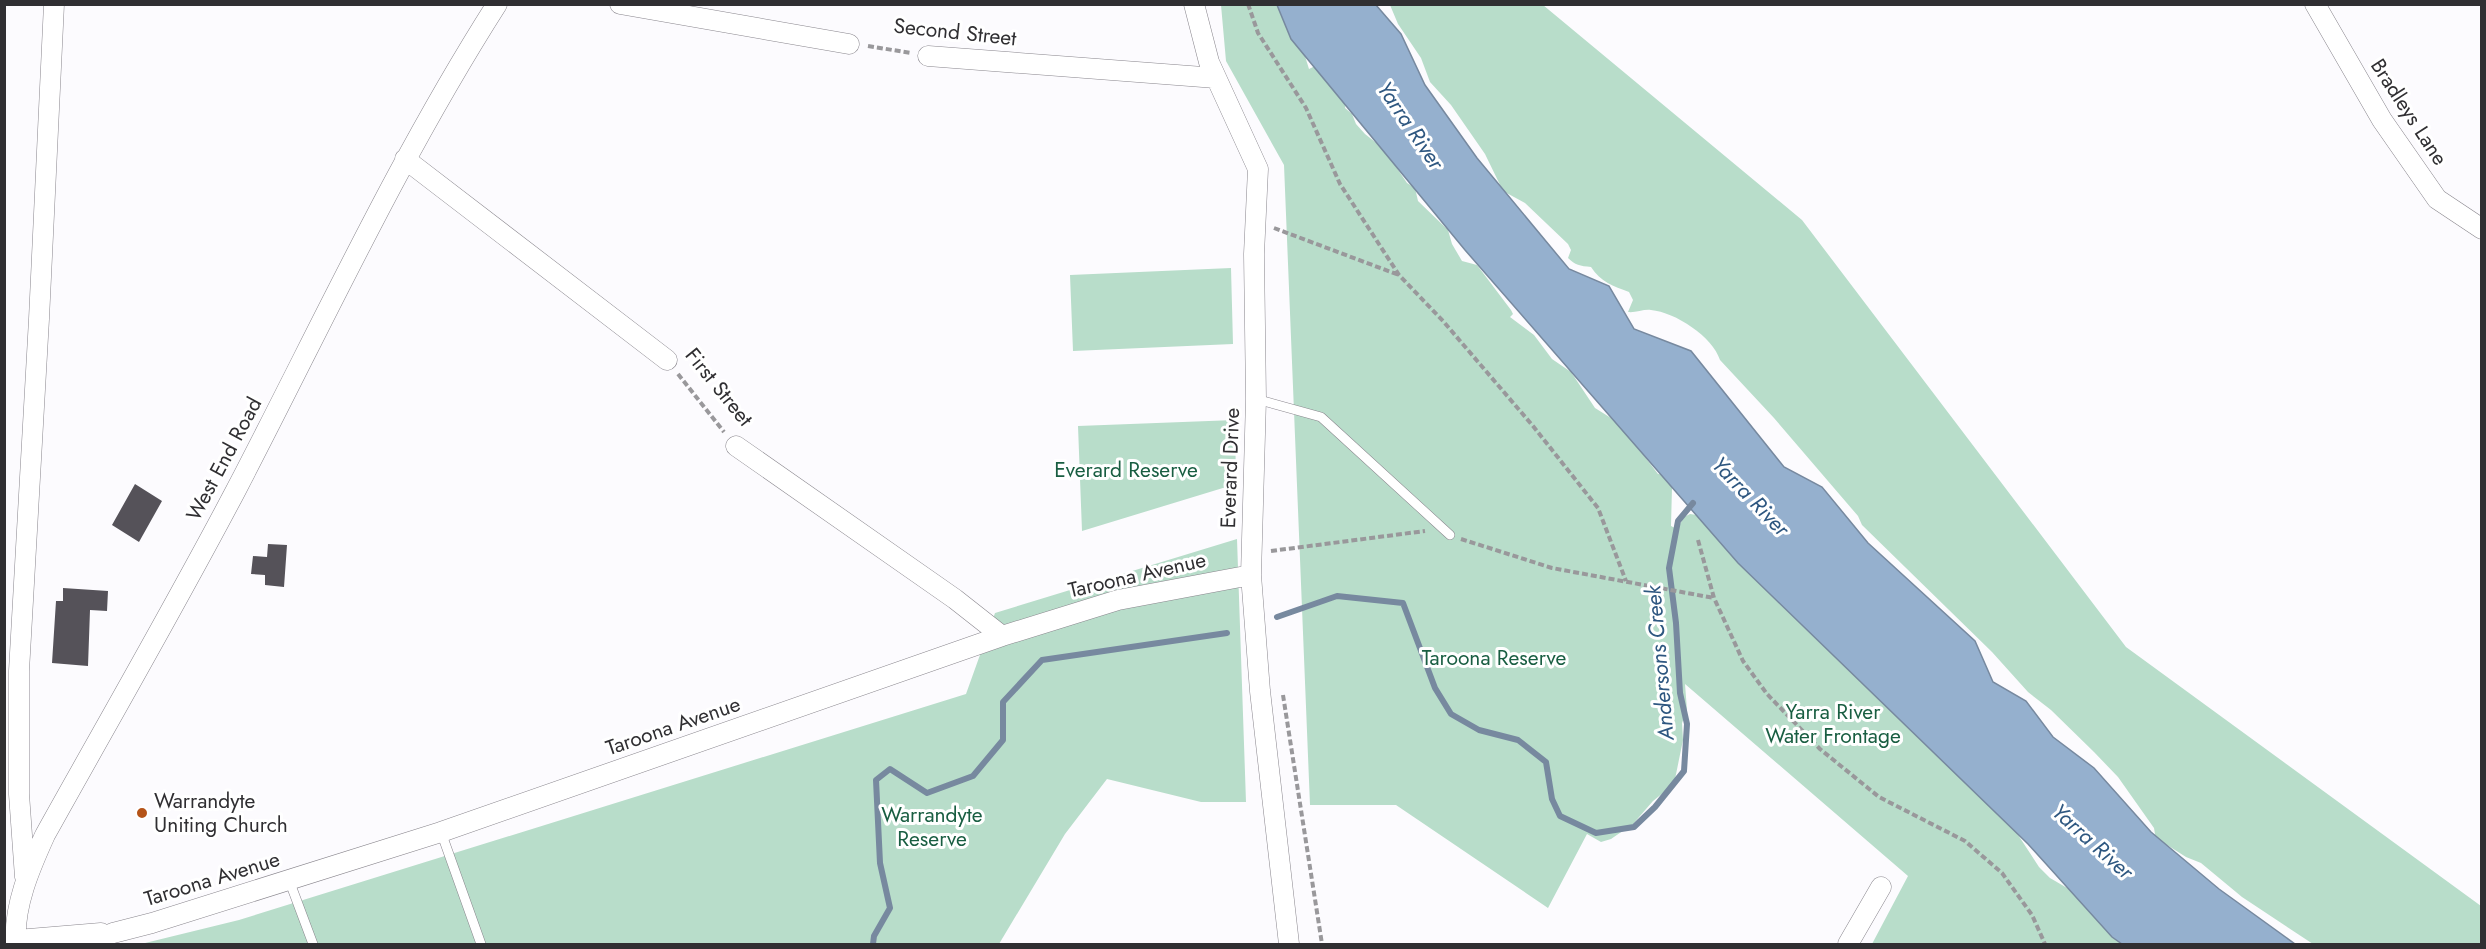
<svg xmlns="http://www.w3.org/2000/svg" width="2486" height="949" font-family="Jost,sans-serif">
<rect width="100%" height="100%" fill="#fcfbfe"/>
<path fill="#b8ddca" d="M1221,5H1277L1287,25L1300,40L1309,69L1315,66L1346,102L1345,108L1352,114L1356,124L1365,134L1384,149L1407,183L1415,188L1418,201L1448,230L1452,244L1462,261L1477,265L1511,310L1513,314L1510,317L1534,335L1552,359L1571,372L1595,408L1619,423L1658,474L1667,475L1672,487L1671,526L1677,529L1684,517L1690,514L1697,515L2007,818L2039,867L2050,878L2163,944H1872L1908,876L1685,684L1687,710L1682,723L1683,740L1674,784L1653,801L1633,824L1611,839L1601,842L1587,834L1548,908L1396,805H1310L1284,165L1226,61Z
M1390,5H1543L1802,220L2126,647L2481,906V944H2313L2242,897L2201,863L2186,857L2153,836L2155,834L2154,828L2118,777L2094,752L2051,710L2028,692L1992,652L1862,525L1858,516L1774,418L1720,360C1713,337 1675,312 1651,310C1644,309 1635,313 1628,312L1633,300L1629,292C1613,286 1601,282 1591,267C1580,266 1575,265 1568,258L1571,250L1568,244L1525,203L1503,191L1485,154L1451,105L1430,82L1421,58L1398,24Z
M1231,268L1233,344L1073,351L1070,275Z
M1235,420L1236,484L1082,531L1078,426Z
M1237,539L1246,802H1201L1107,779L1065,834L999,944H141L239,920L966,694L995,613Z"/>
<path fill="#95b0ce" stroke="#77899f" stroke-width="1.5" d="M1277,5H1376L1401,34L1425,85L1477,158L1569,269L1609,286L1634,329L1691,351L1784,467L1822,487L1868,543L1975,641L1993,682L2026,701L2053,737L2094,768L2151,832L2219,889L2295,944H2122L2112,937L2028,844L1738,563L1465,250L1291,39Z"/>
<g fill="none" stroke-linecap="round" stroke-linejoin="round">
<path stroke="#77899f" stroke-width="6" d="M1277,617L1337,596L1403,603L1435,688L1451,714L1479,730L1518,740L1546,762L1552,799L1560,816L1596,833L1634,827L1655,807L1684,771L1687,724L1680,693L1676,623L1669,568L1678,521L1693,503
M873,944L874,936L890,908L880,863L876,780L890,769L927,793L973,776L1003,740V702L1042,660L1227,633"/>
</g>
<path fill="#555259" d="M135,484L162,501L139,542L112,525Z
M268,544L287,545L284,587L265,585V575L251,574L253,556L267,557Z
M63,588L108,591L107,611L90,610L88,666L52,663L56,601H63Z"/>
<g fill="none" stroke-linecap="round" stroke-linejoin="round">
<defs>
<path id="service" d="M1256,399L1321,417L1450,535
M441,832L481,944
M289,880L313,944"/>
<path id="minor" d="M620,4L849,44
M1194,4L1209,62L1258,169L1254,254L1256,399L1251,575L1260,691L1289,944
M2315,4L2382,120L2437,199L2482,229
M928,56L1216,78
M405,159L667,360
M736,446L955,599L1002,636
M25,877L19,794V671L39,319L54,4
M5,941L101,933
M16,944C13,907 30,868 45,835C109,720 175,606 236,490C321,327 398,159 497,4
M85,944L113,933L152,923L441,832L1002,636L1118,600L1251,575
M1848,944L1881,887"/>
</defs>
<use href="#service" stroke="#89868d" stroke-width="10"/>
<use href="#minor" stroke="#89868d" stroke-width="21"/>
<path stroke="#99989b" stroke-width="4" stroke-dasharray="6 3" stroke-linecap="butt" d="M1248,4L1258,33L1306,108L1340,184L1399,275L1443,321L1533,426L1598,508L1626,581
M868,46L911,53
M1274,228L1399,275
M678,374L724,432
M1461,539L1552,568L1714,598
M1698,540L1714,598L1743,661L1767,694L1820,749L1879,797L1965,841L2002,873L2032,915L2045,944
M1271,551L1425,531
M1283,695L1322,944"/>
<use href="#service" stroke="#fff" stroke-width="9"/>
<use href="#minor" stroke="#fff" stroke-width="20"/>
</g>
<circle fill="#b55318" stroke="#fff" stroke-width="2" cx="142" cy="813" r="6"/>
<g text-anchor="middle" dominant-baseline="central" stroke-width="6" stroke-linejoin="round" paint-order="stroke">
<g font-size="21" fill="#302f32" stroke="#fff">
<text transform="translate(955 32) rotate(6)">Second Street</text>
<text transform="translate(2409 112) rotate(57)">Bradleys Lane</text>
<text transform="translate(719 387) rotate(51)">First Street</text>
<text transform="translate(224 459) rotate(-62)">West End Road</text>
<text transform="translate(1230 468) rotate(-88)">Everard Drive</text>
<text transform="translate(1137 575) rotate(-13)">Taroona Avenue</text>
<text transform="translate(673 726) rotate(-19)">Taroona Avenue</text>
<text transform="translate(212 879) rotate(-17)">Taroona Avenue</text>
</g>
<g font-size="21" fill="#195e42" stroke="#fff">
<text x="1126" y="470">Everard Reserve</text>
<text x="1494" y="658">Taroona Reserve</text>
<text x="1833" y="712">Yarra River<tspan x="1833" dy="24">Water Frontage</tspan></text>
<text x="932" y="815">Warrandyte<tspan x="932" dy="24">Reserve</tspan></text>
</g>
<g font-size="21" fill="#302f32" stroke="#fff" text-anchor="start">
<text x="154" y="801">Warrandyte<tspan x="154" dy="24">Uniting Church</tspan></text>
</g>
<g font-size="22" font-style="italic" fill="#2e5780" stroke="#fff">
<text transform="translate(1411 125) rotate(56)">Yarra River</text>
<text transform="translate(1751 496) rotate(46)">Yarra River</text>
<text transform="translate(1659 663) rotate(-95)">Andersons Creek</text>
<text transform="translate(2093 841) rotate(42)">Yarra River</text>
</g>
</g>
<rect width="2486" height="949" fill="none" stroke="#302f32" stroke-width="12"/>
</svg>
